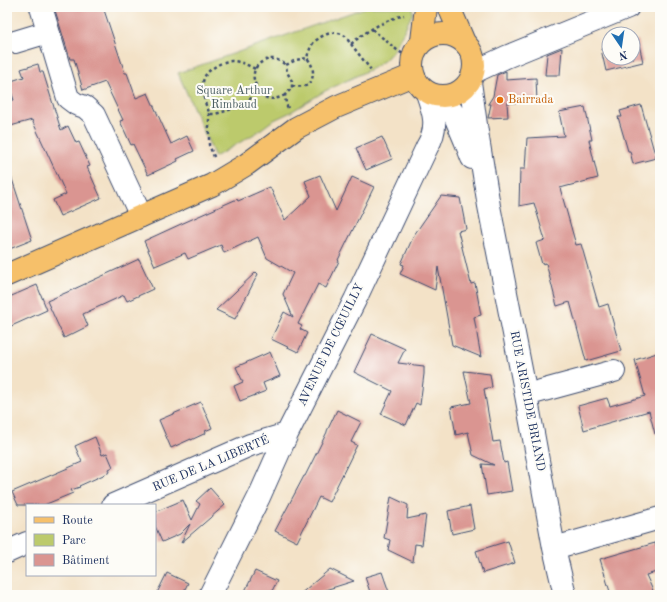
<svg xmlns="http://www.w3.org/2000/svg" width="667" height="602" font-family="'Old Standard TT',serif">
<rect width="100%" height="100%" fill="#fdfcf7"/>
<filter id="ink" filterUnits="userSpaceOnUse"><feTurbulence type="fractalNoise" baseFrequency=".025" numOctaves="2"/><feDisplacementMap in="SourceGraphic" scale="8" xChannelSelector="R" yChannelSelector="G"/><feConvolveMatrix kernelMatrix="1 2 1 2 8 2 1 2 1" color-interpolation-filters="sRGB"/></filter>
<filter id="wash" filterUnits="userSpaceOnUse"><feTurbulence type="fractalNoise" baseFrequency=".012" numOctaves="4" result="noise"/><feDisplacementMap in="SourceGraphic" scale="16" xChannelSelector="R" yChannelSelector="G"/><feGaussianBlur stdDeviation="0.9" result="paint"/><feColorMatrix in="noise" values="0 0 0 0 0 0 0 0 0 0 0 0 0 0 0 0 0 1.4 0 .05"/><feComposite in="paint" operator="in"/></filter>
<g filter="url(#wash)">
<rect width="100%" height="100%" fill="#f3e2c7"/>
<path fill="#bcca6c" stroke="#6c7c65" d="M367,7H412L413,13L394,50L385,60L373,68L325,91L291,112L272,121L256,133L215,157L178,73Z"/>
<g id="blocks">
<path fill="#da9591" d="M54,7H103L125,73H127L136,98L148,93L171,144L187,136L194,151L177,159L178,161L148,175L133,144L131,145L120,121L123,120L105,82L83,90L74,59H70Z
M638,40L643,62L606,71L601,49L609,47V58H633V41Z
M562,48L560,75H545L547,54Z
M38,64L40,72H43L61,130L68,126L76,143L79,142L90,166L87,167L101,198L60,216L53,200L66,194L32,120L7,127V101L14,100L8,82L24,77L21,69Z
M506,71V80L536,78L537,102L507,103L508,117L488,118L491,104H488L493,96L497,75Z
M641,105L656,158L633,164L630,151H628L618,117H622L620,111Z
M585,107L592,140H589L598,178L560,188L576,245L581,244L599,307L608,304L621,351L586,361L570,302L557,306L546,263L542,264L536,243L545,240L534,203L519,206L520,169H525L527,138L564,136L559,112Z
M382,137L392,159L366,170L356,148Z
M7,173H10L32,240L7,250Z
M320,175L336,211L352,177L374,187L338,260L339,261L326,288L318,284L298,324L302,326L300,329L307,333L298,352L271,339L284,312L293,317L283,294L293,273L267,258L258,237L224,253L221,245L188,259L185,253L155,266L144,241L181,224L237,199L238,201L270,187L285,220L311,196L305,181Z
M441,196L460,198L466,229L458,231L471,284L475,283L481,315L474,317L481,357L452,345L438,267L435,290L400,274L404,265L401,264L414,235Z
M139,259L153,289L127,301L124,295L83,314L88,326L64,338L47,301L72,290Z
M256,272L258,274L235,319L216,310Z
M37,285L47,310L7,328V298Z
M372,334L405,349L398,363L424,366V374L420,405L416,403L406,425L381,414L392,391L354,372Z
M270,352L280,376L263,383L266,391L240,401L234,386L243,382L236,367Z
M660,352V433L655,434L649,411L584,430L578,406L607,398L610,406L645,396L635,360Z
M464,371L490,374L492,387L484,389L493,442L500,441L504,463L507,462L512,491L487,495L482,464L494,465L473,455L468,432L456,435L451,407L471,403Z
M201,402L212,428L205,431L206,433L191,440V439L171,448L159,420Z
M337,410L361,422L351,442L357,445L329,502L319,497L297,542L275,531L304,476H305L327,432V431Z
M95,437L102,455L107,453L113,467L109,469L110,472L79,486L80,487L71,490L73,493L44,505H18L12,492L82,462L75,446Z
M210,488L225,505L181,543L190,524L180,534L162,542L155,526V512L183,500L192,520L200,504L196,501Z
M391,497L408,505L407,519L426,515L422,545L415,544L413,562L388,550L390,540L384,538Z
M470,506L474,529L452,534L448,511Z
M508,541L515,563L483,573L476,551Z
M655,543L660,558V571L646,575L655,595H611L600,559Z
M330,569L354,581L309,595H299Z
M255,571L277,581L270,595H243Z
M382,572L390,595H371L365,577Z
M167,573L188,583L182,595H156Z"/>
</g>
</g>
<g filter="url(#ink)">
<use href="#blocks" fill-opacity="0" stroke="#3b4a6e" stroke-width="1"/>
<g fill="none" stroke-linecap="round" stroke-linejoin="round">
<defs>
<path id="minor" d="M41,7L68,98L76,104L85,107L94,115L141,216
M15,42L48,32
M474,72L506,57L628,7
M470,82L477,132L489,206L526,395L554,548L565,595
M442,97L454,114L465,140L472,158
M526,395L614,371
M113,505L250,445L287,434
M554,548L660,518
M7,552L27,543
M210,595L259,497L287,434L355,300L427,147C439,127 434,113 427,93"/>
<path id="major" d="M449,7L464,42
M412 65a31 31 0 1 1 62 0a31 31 0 1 1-62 0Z
M422,41L426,7
M7,275L212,185L247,164L296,128L336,107L413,75"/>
</defs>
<use href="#minor" stroke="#3b4a6e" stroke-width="24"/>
<use href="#major" stroke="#3b4a6e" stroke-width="24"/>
<path stroke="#3b4a6e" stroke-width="2.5" stroke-dasharray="3 3" stroke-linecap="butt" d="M372,29L397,50L406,56
M351,44L371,70
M255,69C239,60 227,57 212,69C207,72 204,76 203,82C202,86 204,92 204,97C205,103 207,110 211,114H215C234,109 245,106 258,91
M292,86C304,87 312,88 313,73C313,67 311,63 307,58
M285,95C272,102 261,100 256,85C254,81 253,77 254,73C255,65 264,59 272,59C277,59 282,62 286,65
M288,108L286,104L285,95L292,88V81L287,72L286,65L296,60L307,58C309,51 311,43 318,39C325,33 338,30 345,36C347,38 349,42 351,44C366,31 385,20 404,15
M209,113V145L215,159"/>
<use href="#minor" stroke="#fff" stroke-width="22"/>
<use href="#major" stroke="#f6c06b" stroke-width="22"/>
</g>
</g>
<circle fill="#e8710a" stroke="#fdfcf7" stroke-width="1.5" cx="500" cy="100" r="4"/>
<g text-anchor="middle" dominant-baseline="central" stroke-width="4" stroke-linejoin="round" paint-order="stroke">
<g font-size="12" fill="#4b5e62" stroke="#fdfcf7">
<text x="234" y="91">Square Arthur<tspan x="234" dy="14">Rimbaud</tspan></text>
</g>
<g font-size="12" fill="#c56008" stroke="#fdfcf7" text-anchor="start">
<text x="508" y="100">Bairrada</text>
</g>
<g font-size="12" fill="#1b2f5e" stroke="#fdfcf7">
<text transform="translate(331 345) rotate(-64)">AVENUE DE CŒUILLY</text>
<text transform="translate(527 401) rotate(79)">RUE ARISTIDE BRIAND</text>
<text transform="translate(211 464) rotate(-23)">RUE DE LA LIBERTÉ</text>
</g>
</g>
<rect width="667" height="602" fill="none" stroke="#fdfcf7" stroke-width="24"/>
<rect x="26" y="504" width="130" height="72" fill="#fdfcf7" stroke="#a3aaba"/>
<rect x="34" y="517" width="20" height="6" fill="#f6c06b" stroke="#a3aaba"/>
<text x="62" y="524" font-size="12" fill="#1b2f5e">Route</text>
<rect x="34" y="534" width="20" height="12" fill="#bcca6c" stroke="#a3aaba"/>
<text x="62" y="544" font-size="12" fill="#1b2f5e">Parc</text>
<rect x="34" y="554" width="20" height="12" fill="#da9591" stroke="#a3aaba"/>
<text x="62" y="564" font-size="12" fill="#1b2f5e">Bâtiment</text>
<g transform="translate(621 46) rotate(167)"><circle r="19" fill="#fdfcf7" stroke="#a3aaba"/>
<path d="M0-3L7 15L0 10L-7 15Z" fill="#1f6fb2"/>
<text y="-6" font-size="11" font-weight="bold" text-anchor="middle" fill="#1b2f5e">N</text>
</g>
</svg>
